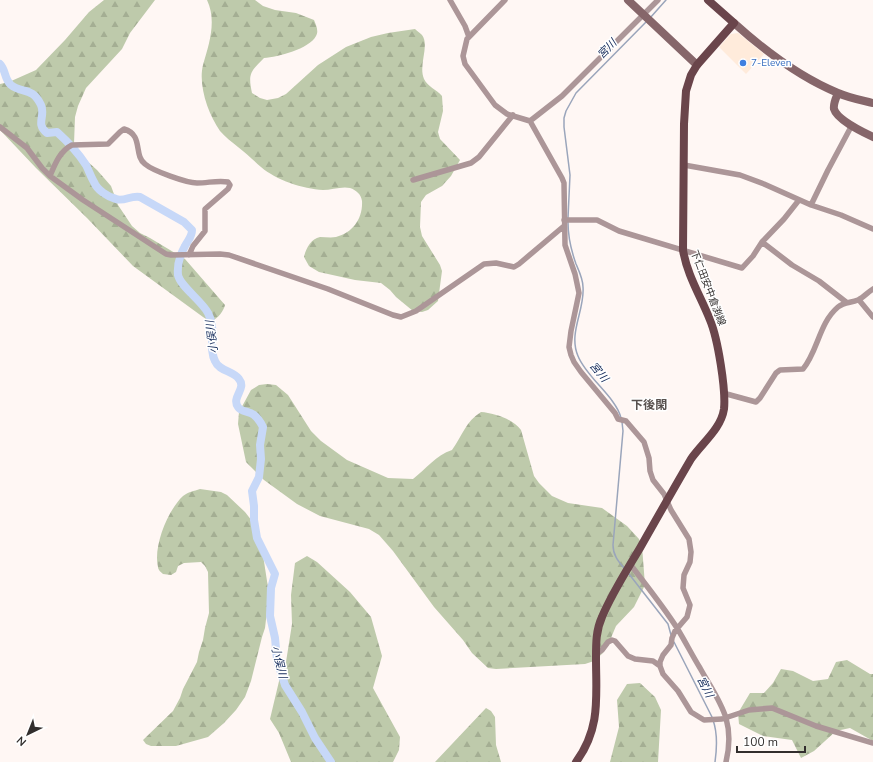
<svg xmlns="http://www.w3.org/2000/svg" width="873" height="762" font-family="'Nunito Sans','Noto Sans JP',sans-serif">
<defs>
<pattern id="forest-firs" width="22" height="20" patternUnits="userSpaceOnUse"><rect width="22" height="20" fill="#becaab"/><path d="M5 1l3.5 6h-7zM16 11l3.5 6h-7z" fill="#a4ae93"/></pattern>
</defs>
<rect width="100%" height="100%" fill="#fff7f4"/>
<path fill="#ffebdb" d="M738,33L764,54L746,74L719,47L731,34Z"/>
<path fill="url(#forest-firs)" d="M104,0H155L130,33L122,49L86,88L78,106L75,117L74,144L77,152L97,170L111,186L118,205L132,226L140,233L150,238L185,259L225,305C224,310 217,322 209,320C207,320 205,318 203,317L133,266L87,218L36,168L0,130V84L9,82L36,70L65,40L89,12Z
M207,0H255L263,6L275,10L296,13L314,20C316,25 319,31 316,36C309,49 278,57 264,58C250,72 248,74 252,93L260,98L267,100L278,98L286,94L318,65L346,47L371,37L388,33L415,29C417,31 420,33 422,35C430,46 418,65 424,79C428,87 436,89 442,96L443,111L438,132L440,139L460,160L451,176L442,186L426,195L421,202L420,227L422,236L440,265L442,271L438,301L428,310L422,312L413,311L396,297L390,290L381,283L355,280L319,272L309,266L304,257C306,248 311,239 320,237C325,237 331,238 336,237C353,233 363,218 362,201C361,194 356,190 350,188C342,186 331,190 323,190C303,189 276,180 261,167C253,160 246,153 238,147C232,142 225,137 220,131C208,114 198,85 203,65C209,44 217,21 207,0Z
M267,384L276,385L288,395L311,431L321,441L347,460L388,478L413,479C426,469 436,455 452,450C462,436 466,421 481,412C494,413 513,419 521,430L534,476L539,483L552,496L568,503L602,508L627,526L639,539L642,546L645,585L634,607L616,626L608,645L603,653L594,661L585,664L496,669L488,668L472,653L463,640L434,607L393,551L379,535L369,529L320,516L297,504L264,480L246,462L238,424L239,412L251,390L259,385Z
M200,489L221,492L227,495L245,512L252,521L257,534L263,555L269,594L265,628L262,637L251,681L245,697L236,710L224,723L208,737L176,746H151L146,744L143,740L173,711L180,698L183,689L197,662L199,652L203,640L205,628L209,613L208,572L205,566L201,562L184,563L178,566L176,572L171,575L163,574C161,572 158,570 158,567C153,546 168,510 183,496C188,492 194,491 200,489Z
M307,556L317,562L350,592L371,617L382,656L373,688L400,737L399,750L393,762H291L279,733L270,719L280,677L286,662L292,624L291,595L295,563Z
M847,660L870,674H873V741L850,728L836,731L814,751L801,758L792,740L763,736L739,724L738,713L750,693H764L773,683L781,669L793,671L813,681L828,679L836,662Z
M640,683L655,697L661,710L658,762H610L619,727L617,700L627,684Z
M486,708L491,711L495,717L496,745L501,762H435Z"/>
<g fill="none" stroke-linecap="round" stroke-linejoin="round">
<path stroke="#9aa5bb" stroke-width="1.5" d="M650,18L666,0
M568,218L570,175L564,127V118L566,111L576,93L646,22
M568,222C568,237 571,250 576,264C579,271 583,279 583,287C585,310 568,333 578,356C586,377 616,397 621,418
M622,422L623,431L613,545C613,555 618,561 624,568
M629,574L668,624L671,635
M674,642L712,717
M713,720C718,734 717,748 715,762"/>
<path stroke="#c7d8f8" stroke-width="8" d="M0,64C6,70 4,79 11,85C22,94 32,86 41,105C46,116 35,124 47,133L57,132C67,141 79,154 86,165C89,171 91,177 94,182C97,190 108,197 116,199C124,202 131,195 140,197L184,222L192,230C192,237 188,240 185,246C180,255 177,265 178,275C180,286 202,301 208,313C217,329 208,348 215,361C219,371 233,371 239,379C247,389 231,397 238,407C241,412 249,411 254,415C258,418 261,423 263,427L260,445L261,459L259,477L252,491L254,506V520L257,538L275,574L271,588L270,616L275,638L277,660L285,685L302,712L315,738L331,762"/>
<path stroke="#ac9698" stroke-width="5.5" d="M450,0L465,26L469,37
M505,0L467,39L463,56L465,64L495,105L507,114L530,121L562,178L564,183L565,245L575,274L579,293L571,331L569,347L571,355L574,362L581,372L615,413L618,419L626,421L644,442L649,458L650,471L653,480L664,494L671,510L689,539L691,552L690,562L684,575L683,588L690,605L687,617L675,631L672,638L671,645L663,655L660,662V666
M530,121L562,96L658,0
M0,127L27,148L42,168L50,176L83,200L166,254L171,255L220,254L229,255L328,289L393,315L401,317L416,311L484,264L496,263L514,267L519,264L564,226
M684,165L740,175L764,184L811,205L841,215L873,229
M50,176C55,164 60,151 72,145L108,144L120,132L124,129C144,135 133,155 145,164C153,171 187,183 197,183C208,183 218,180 228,182L230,185L228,189L205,209V231L193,246L189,255
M413,180L471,163L479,157L513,115
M811,205L828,170L852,125
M564,220H597L619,231L742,268L753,256L762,242L784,219L799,200
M762,242L792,265L819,281L846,302
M859,300L873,317
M723,393L756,402L760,398L776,373L780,370L803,369C818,351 819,323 838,307C844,302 851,303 858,300C863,298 868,292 873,289
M630,564C646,585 663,606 677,628C685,641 692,655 700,668C719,702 736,720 726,762
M596,654L602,650L608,642L612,640L615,641L628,656L635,659L653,661L660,666L663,674L678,691L691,712L704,720L722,719L749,710L772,708L816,726L873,743"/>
<path stroke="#86666a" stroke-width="8" d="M628,0L697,65
M734,23C765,51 799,77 838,93C849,98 861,100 873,103
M838,93C836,98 833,104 834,109C837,120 863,132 873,137"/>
<path stroke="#6a454b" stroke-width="8" d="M576,762C601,728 596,697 596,658C596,643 596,630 602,617C612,593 627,570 640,548C657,518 674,488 691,459C702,443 721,429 724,409C726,390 718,339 710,320C701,297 687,275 683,250L684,124L686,91L691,75L697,65L734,23L708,0"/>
</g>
<circle fill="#3f7fe0" stroke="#fff" stroke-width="1.5" cx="743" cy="63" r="4"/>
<g text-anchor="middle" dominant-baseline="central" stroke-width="3" stroke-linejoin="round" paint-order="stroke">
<g font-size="10" fill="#366cbe" stroke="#fff" text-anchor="start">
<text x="751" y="63">7-Eleven</text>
</g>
<g font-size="10" fill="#322e2d" stroke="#fff">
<text transform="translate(708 288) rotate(69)">下仁田安中倉渕線</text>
</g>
<g font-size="11" font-style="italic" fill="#122858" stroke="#fff">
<text transform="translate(607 49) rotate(-46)">宮川</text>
<text transform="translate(212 337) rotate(-97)">小俣川</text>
<text transform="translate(599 372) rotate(51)">宮川</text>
<text transform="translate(279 662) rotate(76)">小俣川</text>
<text transform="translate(705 687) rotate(63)">宮川</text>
</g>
<g font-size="12" font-weight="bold" fill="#58514e" stroke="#fff">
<text x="649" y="405">下後閑</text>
</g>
</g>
<g transform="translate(28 734) rotate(223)" stroke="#ffffff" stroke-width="3" paint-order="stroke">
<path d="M0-3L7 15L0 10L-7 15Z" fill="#322e2d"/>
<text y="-6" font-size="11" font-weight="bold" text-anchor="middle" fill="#322e2d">N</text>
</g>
<path d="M737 746v6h68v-6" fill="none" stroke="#322e2d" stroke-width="2"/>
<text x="743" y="746" font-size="12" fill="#322e2d" stroke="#ffffff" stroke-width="3" paint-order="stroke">100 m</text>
</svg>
